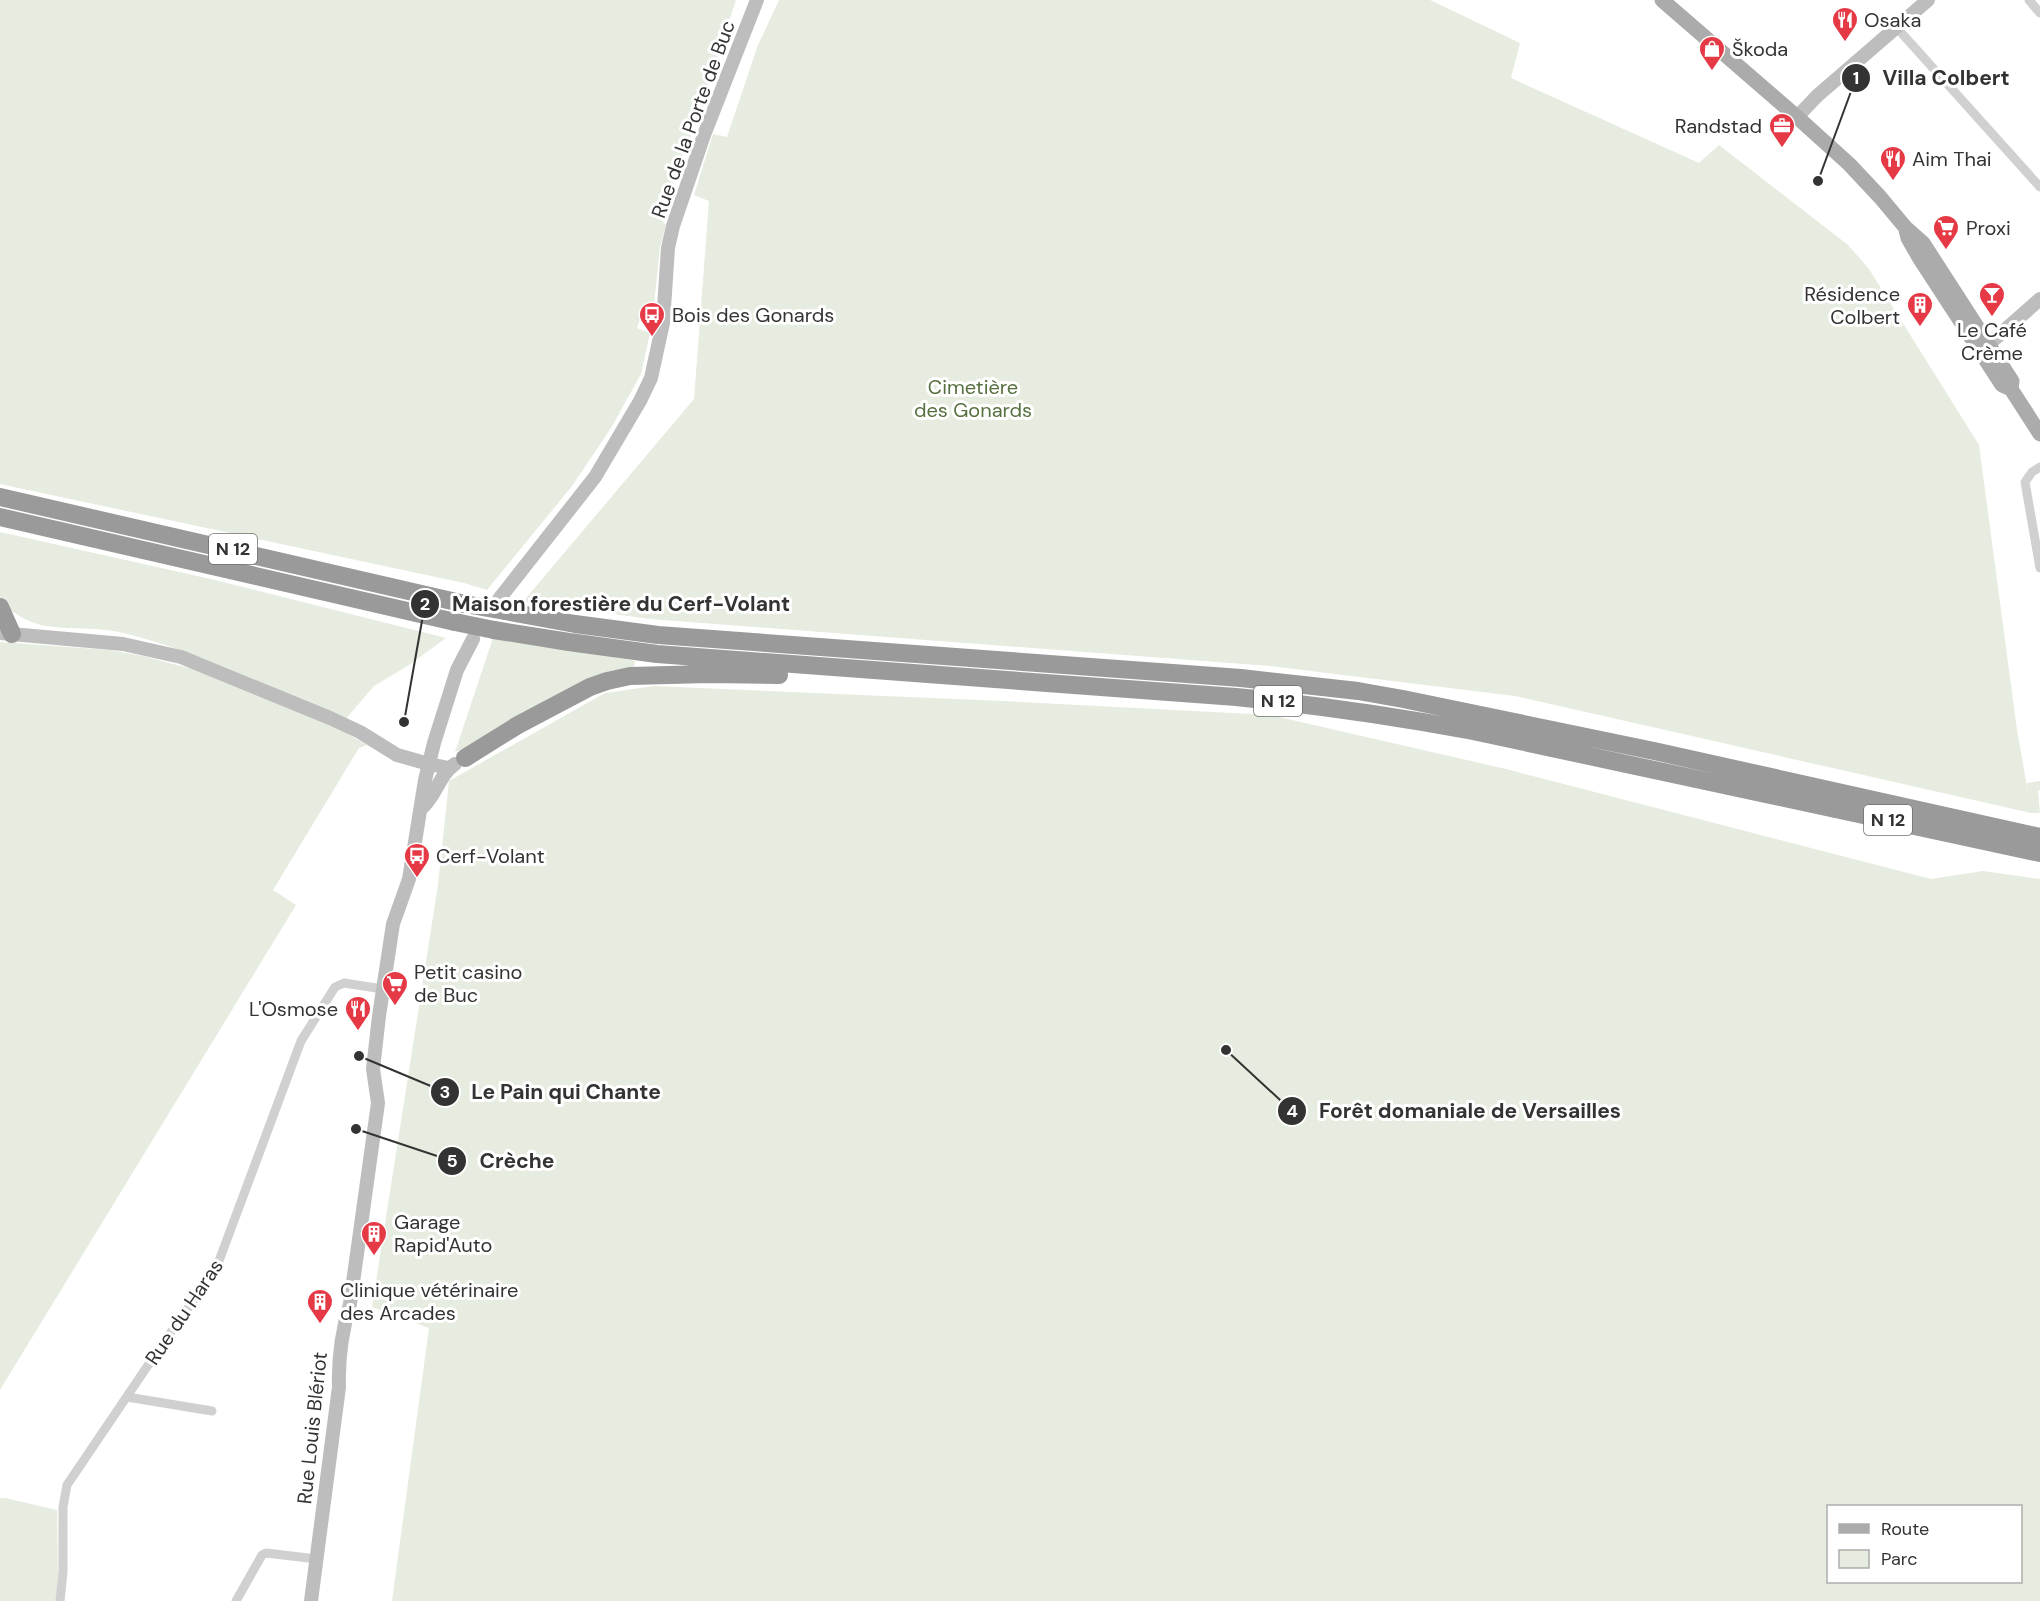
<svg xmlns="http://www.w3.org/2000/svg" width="2040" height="1601" font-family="'DM Sans',sans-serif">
<rect width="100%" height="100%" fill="#fff"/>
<path fill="#e6ecdf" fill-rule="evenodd" d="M0,0H736L700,111L677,172L663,222L666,225L660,247L653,314L642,313L637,328L650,333L641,374L611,428L572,486L487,590L464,583L0,484Z
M779,0H1430L1520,43L1511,78L1699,163L1719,145L1848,245L1869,269L1979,445L2017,730L2028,792L2027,783L2040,781V790L2038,791L2040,813H2031L1515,696L1270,666L650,619L525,602L527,597L694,399L709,201L694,195L713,134L727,137L758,45Z
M0,532L215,580L446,638L409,665L374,686L344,721C272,690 195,649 119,632C74,623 36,639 0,600Z
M494,635L635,661L634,668L609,671L572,688L470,746L455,752Z
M0,642L109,650L143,656L196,670L334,726L367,745L359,748L273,890L296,905L0,1390Z
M654,686L1002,701L1270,715L1506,769L1931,879L1983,871L2040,879V1601H392L429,1328L372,1307L438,885L449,781L605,693ZM1828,1506H2020V1582H1828Z
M0,1498H5L57,1510L58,1576L56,1601H0Z"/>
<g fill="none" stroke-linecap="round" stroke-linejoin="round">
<path stroke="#d0d0d0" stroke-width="9" d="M2029,0L2040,13
M1897,28L2040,187
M2040,467L2032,472L2025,482L2040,568
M127,1397L212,1411
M60,1601L63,1572V1507L67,1485L161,1346L216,1269L301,1041L335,987L344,983L383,989
M236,1601L262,1555L266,1553L317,1559"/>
<path stroke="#bdbdbd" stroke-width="14" d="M1797,117L1817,96L1928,0
M1989,344L2040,299
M499,599L595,477L640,401L651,378L663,323L668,248L673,226L704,135L757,0
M0,633L123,644L181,657L330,718L360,732L397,755L429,764L449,768
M422,808C436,796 439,775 455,764
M311,1601L339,1387C338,1359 342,1331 350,1304L378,1103L373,1069L379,1016L393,924L409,879L425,780L434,743L457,670L473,639"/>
<path stroke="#ababab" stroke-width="15" d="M1662,0L1797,117L1849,164L1880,197L1905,227L1923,243L2012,381L2011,389
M1906,230L1908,238L1920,259L2002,385L2011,389L2040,434"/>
<path stroke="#9a9a9a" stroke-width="18" d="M0,497L465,604
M0,517L455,622
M0,607L12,634
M505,611L575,624L658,635L1241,678L1358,691L1403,699L1654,751L2040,837
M494,630L569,642L657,654L1236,697C1315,705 1394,716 1473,731L2040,853
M465,758L518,725L590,687L607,681L630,676L709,674L779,675"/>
<path stroke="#9a9a9a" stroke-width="18" d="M465,604L505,611
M455,622L494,630"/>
</g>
<defs>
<symbol id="restaurant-pin" viewBox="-11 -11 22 30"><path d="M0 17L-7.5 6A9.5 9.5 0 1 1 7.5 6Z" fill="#e63946" stroke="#fff"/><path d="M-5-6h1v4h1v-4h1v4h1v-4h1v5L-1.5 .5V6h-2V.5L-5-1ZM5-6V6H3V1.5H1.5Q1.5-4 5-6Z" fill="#fff"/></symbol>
<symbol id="shop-pin" viewBox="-11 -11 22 30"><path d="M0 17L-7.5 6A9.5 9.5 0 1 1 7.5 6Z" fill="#e63946" stroke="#fff"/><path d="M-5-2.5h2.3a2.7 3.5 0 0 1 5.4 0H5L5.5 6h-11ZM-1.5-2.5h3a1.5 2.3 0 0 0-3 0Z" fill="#fff"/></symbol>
<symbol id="office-pin" viewBox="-11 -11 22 30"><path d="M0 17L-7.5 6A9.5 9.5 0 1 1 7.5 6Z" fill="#e63946" stroke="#fff"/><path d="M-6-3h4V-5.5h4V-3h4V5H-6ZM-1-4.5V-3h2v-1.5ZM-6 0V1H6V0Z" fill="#fff"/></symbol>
<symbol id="supermarket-pin" viewBox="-11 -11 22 30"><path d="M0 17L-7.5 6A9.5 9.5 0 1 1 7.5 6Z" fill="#e63946" stroke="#fff"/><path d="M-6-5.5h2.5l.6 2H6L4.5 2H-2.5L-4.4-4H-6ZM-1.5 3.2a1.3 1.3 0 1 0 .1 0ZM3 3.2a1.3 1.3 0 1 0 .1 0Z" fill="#fff"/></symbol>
<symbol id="bar-pin" viewBox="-11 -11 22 30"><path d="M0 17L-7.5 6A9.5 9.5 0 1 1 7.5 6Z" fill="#e63946" stroke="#fff"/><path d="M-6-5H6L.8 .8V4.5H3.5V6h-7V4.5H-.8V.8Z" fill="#fff"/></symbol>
<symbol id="building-pin" viewBox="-11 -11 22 30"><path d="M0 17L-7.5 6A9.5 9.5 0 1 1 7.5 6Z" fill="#e63946" stroke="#fff"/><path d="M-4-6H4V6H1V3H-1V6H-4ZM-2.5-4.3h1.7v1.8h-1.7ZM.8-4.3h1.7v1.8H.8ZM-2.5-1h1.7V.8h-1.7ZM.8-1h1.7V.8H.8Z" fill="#fff"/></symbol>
<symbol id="bus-pin" viewBox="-11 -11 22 30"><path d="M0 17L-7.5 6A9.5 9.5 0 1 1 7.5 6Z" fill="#e63946" stroke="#fff"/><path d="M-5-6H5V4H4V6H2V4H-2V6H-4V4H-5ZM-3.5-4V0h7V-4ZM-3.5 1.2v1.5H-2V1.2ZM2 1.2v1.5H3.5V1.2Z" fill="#fff"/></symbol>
</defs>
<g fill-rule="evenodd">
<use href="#restaurant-pin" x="1830" y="5" width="30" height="40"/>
<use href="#shop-pin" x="1697" y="34" width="30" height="40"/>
<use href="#office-pin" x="1767" y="111" width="30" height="40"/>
<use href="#restaurant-pin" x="1878" y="144" width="30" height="40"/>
<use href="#supermarket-pin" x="1931" y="213" width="30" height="40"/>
<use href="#bar-pin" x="1977" y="280" width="30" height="40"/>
<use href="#building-pin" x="1905" y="290" width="30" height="40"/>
<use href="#bus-pin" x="637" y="300" width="30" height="40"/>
<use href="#bus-pin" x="402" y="841" width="30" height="40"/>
<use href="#supermarket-pin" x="380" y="969" width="30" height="40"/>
<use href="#restaurant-pin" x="343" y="994" width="30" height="40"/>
<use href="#building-pin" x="359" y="1219" width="30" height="40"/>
<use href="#building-pin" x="305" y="1287" width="30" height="40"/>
</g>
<g text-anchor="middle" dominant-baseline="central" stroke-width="6" stroke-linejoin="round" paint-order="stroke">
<g fill="#fff" stroke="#707070" stroke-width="1.5">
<rect x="209" y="534" width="48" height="30" rx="4.5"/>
<rect x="1254" y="686" width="48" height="30" rx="4.5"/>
<rect x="1864" y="805" width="48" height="30" rx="4.5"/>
</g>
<g font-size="18" font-weight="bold" fill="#333">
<text x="233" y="549">N 12</text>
<text x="1278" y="701">N 12</text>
<text x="1888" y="820">N 12</text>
</g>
<g font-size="20" fill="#333" stroke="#fff" text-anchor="start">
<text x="1864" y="20">Osaka</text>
<text x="1732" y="49">Škoda</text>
<text x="1762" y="126" text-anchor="end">Randstad</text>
<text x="1912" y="159">Aim Thai</text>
<text x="1966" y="228">Proxi</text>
<text x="1900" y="294" text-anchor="end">Résidence<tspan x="1900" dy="23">Colbert</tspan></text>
<text x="672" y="315">Bois des Gonards</text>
<text x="1992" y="330" text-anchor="middle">Le Café<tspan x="1992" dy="23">Crème</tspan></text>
<text x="436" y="856">Cerf-Volant</text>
<text x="414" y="972">Petit casino<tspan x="414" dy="23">de Buc</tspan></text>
<text x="338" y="1009" text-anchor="end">L'Osmose</text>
<text x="394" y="1222">Garage<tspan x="394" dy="23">Rapid'Auto</tspan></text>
<text x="340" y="1290">Clinique vétérinaire<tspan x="340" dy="23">des Arcades</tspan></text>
</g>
<g font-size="20" fill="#333" stroke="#fff">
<text transform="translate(693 119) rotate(-70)">Rue de la Porte de Buc</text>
<text transform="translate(184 1312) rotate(-56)">Rue du Haras</text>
<text transform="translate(312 1428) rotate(-84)">Rue Louis Blériot</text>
</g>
<g font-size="20" fill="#56703f" stroke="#fff">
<text x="973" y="387">Cimetière<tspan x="973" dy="23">des Gonards</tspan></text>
</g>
</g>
<path fill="none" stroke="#333" stroke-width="2" d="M1818 181L1856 78M404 722L425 604M359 1056L445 1092M1226 1050L1292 1111M356 1129L452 1161"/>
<g fill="#333" stroke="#fff" stroke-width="2">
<circle cx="1818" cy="181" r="6"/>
<circle cx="404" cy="722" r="6"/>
<circle cx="359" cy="1056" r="6"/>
<circle cx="1226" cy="1050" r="6"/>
<circle cx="356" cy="1129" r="6"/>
<circle cx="1856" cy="78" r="15"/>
<circle cx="425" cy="604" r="15"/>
<circle cx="445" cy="1092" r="15"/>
<circle cx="1292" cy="1111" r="15"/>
<circle cx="452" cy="1161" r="15"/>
</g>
<g font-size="18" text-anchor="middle" font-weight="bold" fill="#fff">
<text x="1856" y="84">1</text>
<text x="425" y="610">2</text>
<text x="445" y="1098">3</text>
<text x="1292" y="1117">4</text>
<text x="452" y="1167">5</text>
</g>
<g font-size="21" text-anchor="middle" font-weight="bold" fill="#333" stroke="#fff" stroke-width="6" stroke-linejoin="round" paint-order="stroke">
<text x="1946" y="85">Villa Colbert</text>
<text x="621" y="611">Maison forestière du Cerf-Volant</text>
<text x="566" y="1099">Le Pain qui Chante</text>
<text x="1470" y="1118">Forêt domaniale de Versailles</text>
<text x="517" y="1168">Crèche</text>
</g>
<rect x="1827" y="1505" width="195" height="78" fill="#ffffff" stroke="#adadad" stroke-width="1.5"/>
<rect x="1839" y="1524" width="30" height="9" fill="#ababab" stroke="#adadad" stroke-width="1.5"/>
<text x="1881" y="1535" font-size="18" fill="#333333">Route</text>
<rect x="1839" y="1550" width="30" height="18" fill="#e6ecdf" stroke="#adadad" stroke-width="1.5"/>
<text x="1881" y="1565" font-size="18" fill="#333333">Parc</text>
</svg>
